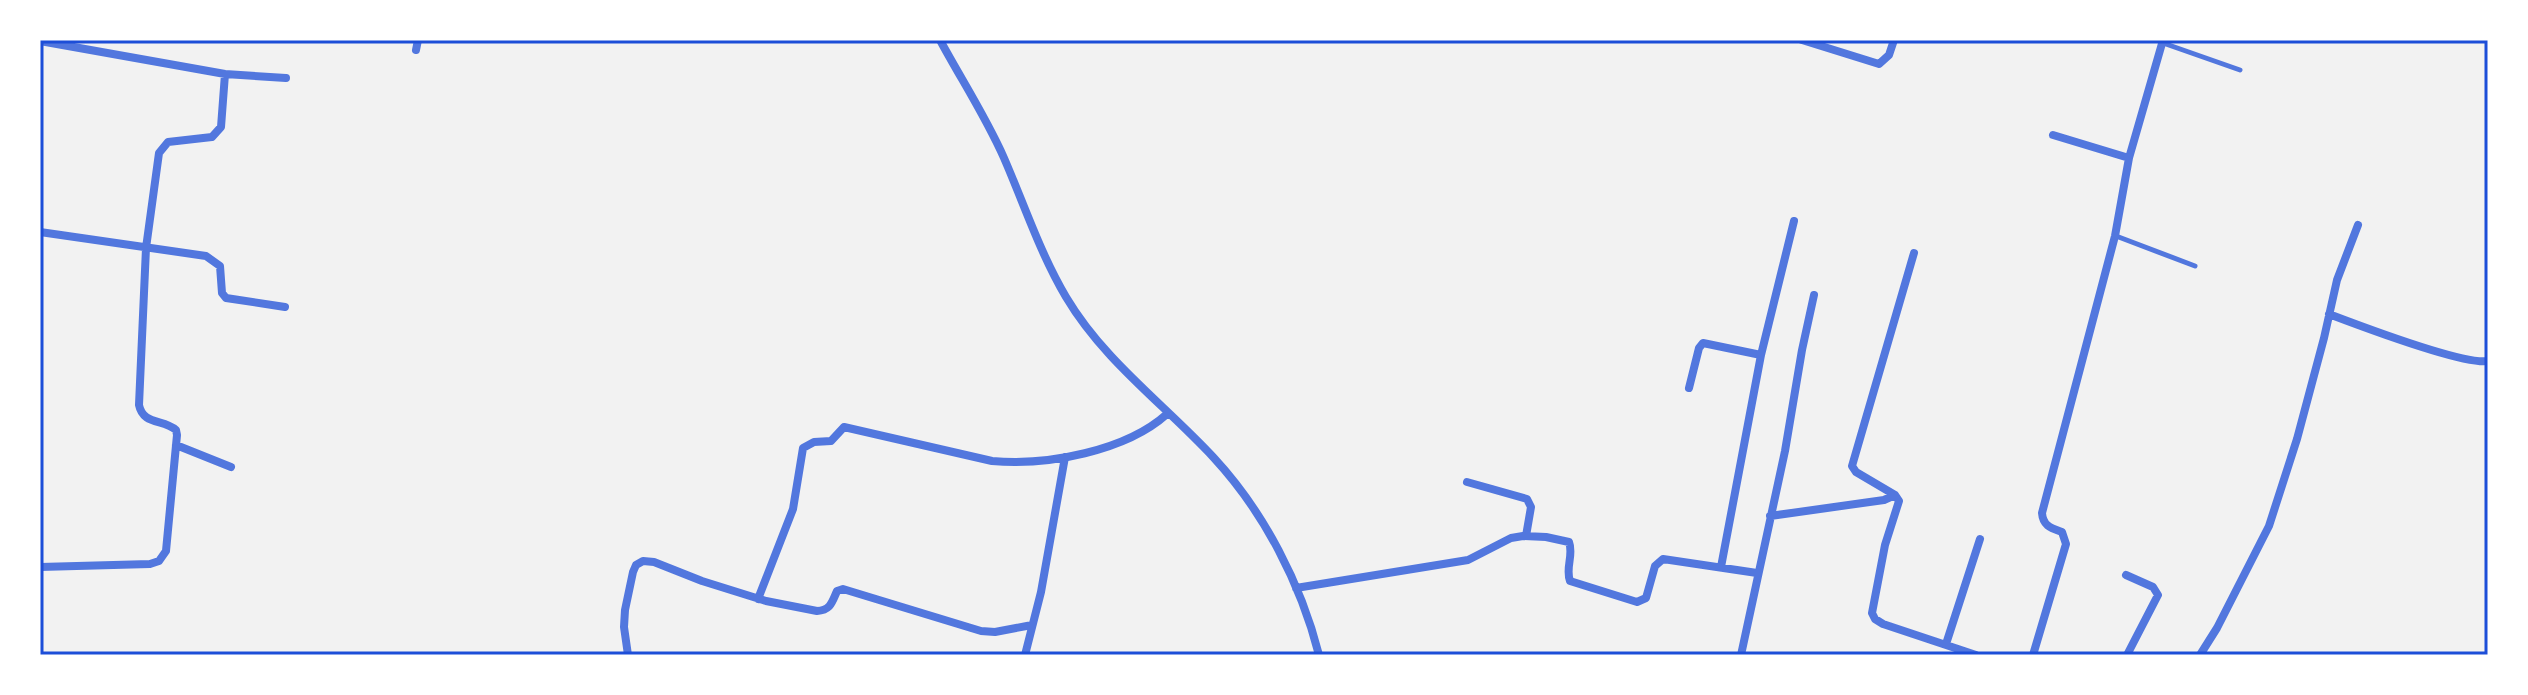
<svg xmlns="http://www.w3.org/2000/svg" width="2528" height="695" font-family="'Varela Round',sans-serif">
<rect width="100%" height="100%" fill="#f2f2f2"/>
<g fill="none" stroke-linecap="round" stroke-linejoin="round">
<path stroke="#5277de" stroke-width="5" d="M2163,43L2240,70
M2116,236L2195,266"/>
<path stroke="#5277de" stroke-width="8" d="M940,40C961,79 986,117 1004,158C1024,204 1040,253 1066,297C1104,361 1164,404 1214,458C1264,512 1301,584 1319,655
M1802,40L1879,64L1889,55L1894,40
M40,41L225,74L286,78
M416,50L418,40
M2053,135L2129,158
M40,232L206,256L220,266L222,293L226,298L285,307
M1914,253L1852,466L1856,472L1895,495L1899,501L1885,545L1872,613L1875,619L1883,624L1976,655
M2329,314C2358,325 2463,365 2488,361
M1689,388L1699,348L1703,343L1761,355
M176,445L231,467
M1467,482L1527,499L1531,507L1526,536
M1770,516L1884,500L1895,495
M40,567L150,564L159,561L166,551L177,435L176,430C163,419 143,425 139,405L146,248L159,153L168,142L212,137L221,127L225,74
M1721,567L1761,355L1794,221
M2126,575L2153,587L2158,595L2127,655
M1296,588L1468,560L1511,538L1523,536L1546,537L1569,542C1574,555 1565,568 1570,581L1637,602L1646,598L1655,566L1663,559L1757,573
M758,599L793,509L803,448L814,442L831,441L844,427L992,461C1047,466 1126,451 1167,414
M1946,644L1980,539
M628,655L624,627L625,610L633,572L636,565L643,561L654,562L702,581L766,601L817,611C831,610 832,602 837,591L843,589L981,631L995,632L1032,625
M1025,655L1041,592L1065,457
M1741,655L1785,451L1802,350L1814,295
M2033,655L2066,544L2062,532C2051,528 2043,526 2042,513L2115,236L2129,158L2163,40
M2200,655L2217,628L2269,526L2297,439L2324,338L2337,280L2358,225"/>
</g>
<rect width="2528" height="695" fill="none" stroke="#ffffff" stroke-width="84"/>
<rect x="42" y="42" width="2444" height="611" fill="none" stroke="#1d4ed8" stroke-width="3"/>
</svg>
